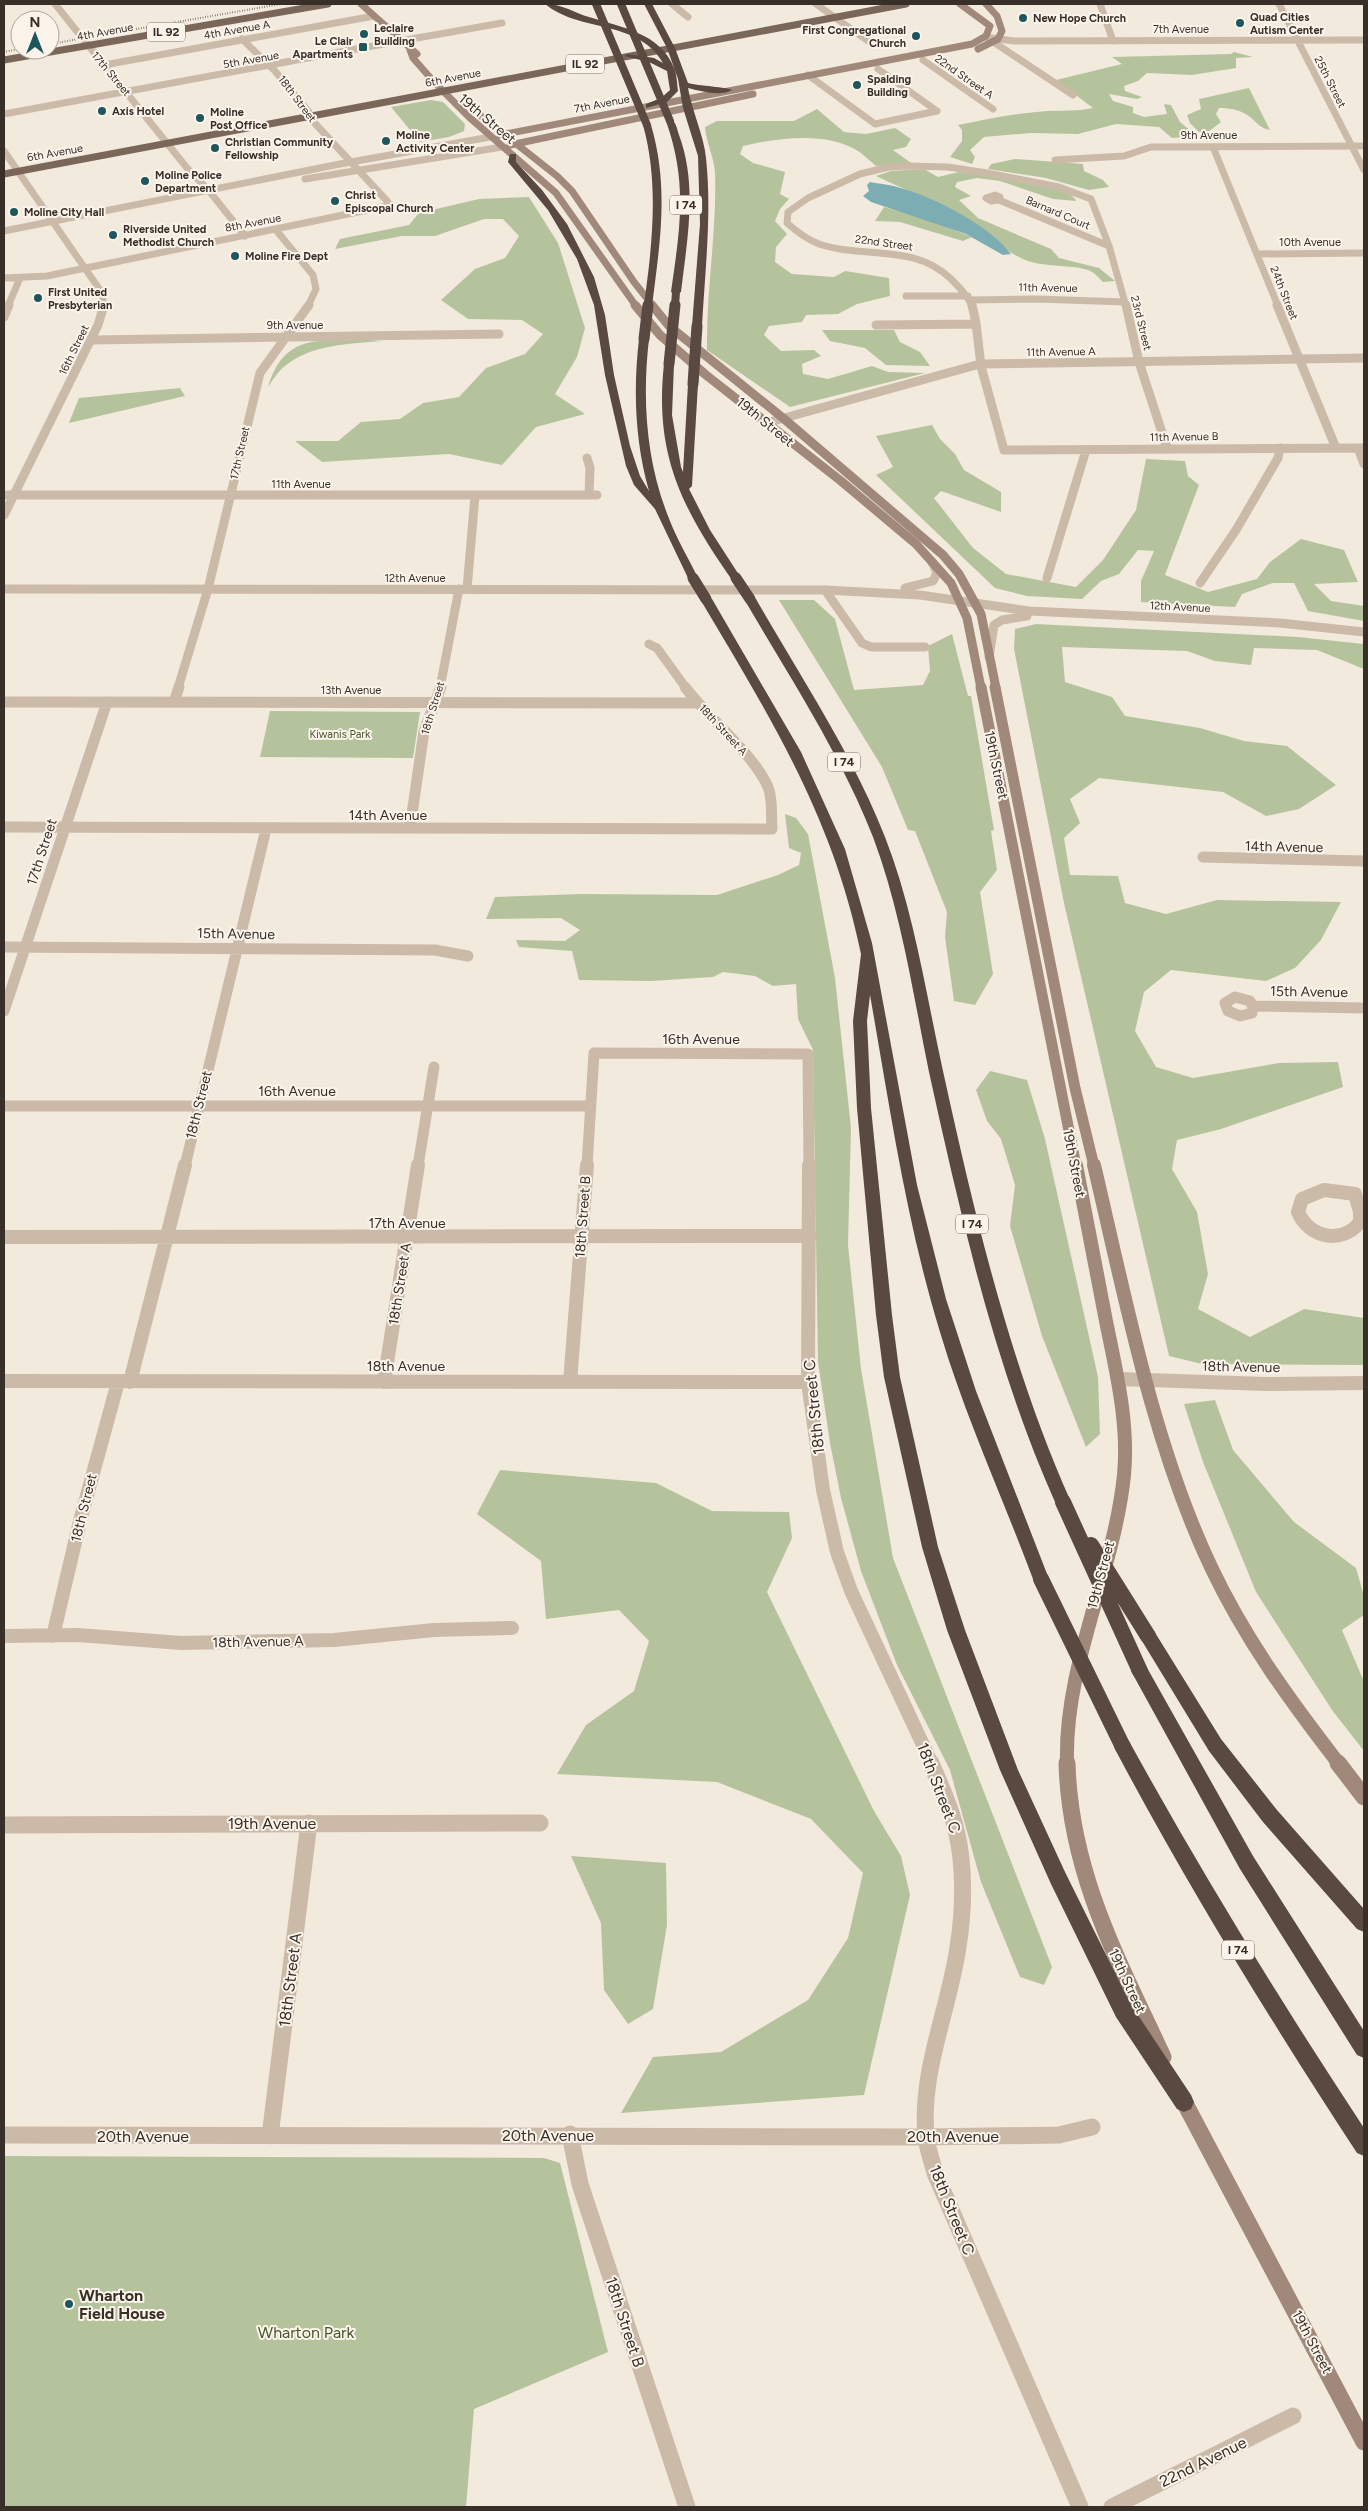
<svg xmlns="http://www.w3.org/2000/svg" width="1368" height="2511" font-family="Figtree,sans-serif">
<rect width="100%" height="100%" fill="#f3eade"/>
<path fill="#b5c39d" d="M1234,52L1253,57L1236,58V68L1192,75L1147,73L1138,81L1124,86L1125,91L1142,97L1137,99L1109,94L1113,101L1133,107V113L1144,117L1167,114L1164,104L1171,105L1180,122L1197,136L1172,138L1159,127L1116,124L1078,134L1031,133L984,137L970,150L975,157L972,164L950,157L962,141V130L958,125C988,119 1017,113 1047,111C1063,110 1077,112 1093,108L1056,80L1122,64L1112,57L1231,54Z
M1249,88L1270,130C1259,128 1258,123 1250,117C1241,110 1231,108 1219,108L1216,114L1221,122L1208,132H1199L1190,123L1187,115L1201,109L1199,99Z
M431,100L443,102L465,124L464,131L449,137L420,142L391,107Z
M817,109L844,132L866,134L895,128L911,139L906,147L893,150L911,163L876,166C870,161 864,155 858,151C827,131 776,138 743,146L740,154L753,163L785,172L780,194L789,199L780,209L775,221L787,234L776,247L775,262L792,274L834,277L845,271L889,278L890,296L857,304L838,314L806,315L802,322L769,326L764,335L781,351L814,350L821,356L802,364L803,374L828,379L872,366L888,372L925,373L790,407L707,350C706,291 717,231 715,172C714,157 706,142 705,127L717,121H794Z
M1015,159L1083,164L1084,171L1103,180L1109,187L1089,190L1046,178L988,169L991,164Z
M924,169L938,177L959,172L997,176L1068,192L1077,201L1053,199L1000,181L977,178L957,182L955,187L971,196L959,200L978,218L1051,249L1059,258L1099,268L1115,281L1103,282C1099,278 1094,272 1088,270C1074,265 1047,267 1028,261C1006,254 990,232 969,220C939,203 907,191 876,176L891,171Z
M529,197L558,243L585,328L577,357L555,394L585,414L536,427L502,465L449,454L322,462L295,441H338L361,422L400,419L423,403L459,397L486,368L525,354L543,334L522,320L468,319L441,300L475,269L505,258L519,236L503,219H484L435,236H402L335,249L340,239L409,225L419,213L479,199Z
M884,207L926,219L972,237L963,241L900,222L875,221Z
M822,330H894L900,342L920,352L930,366L886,365L865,348L830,341Z
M368,340L382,341C349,344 312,344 285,366C278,371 273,380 268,387C284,332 321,341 368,340Z
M180,388L185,396L69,423L79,398Z
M932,425L940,439L955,454L964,470L1001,492V512L941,491L934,498L973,548L1006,574L1076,587L1103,560L1136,510L1146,459L1185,461L1188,476L1199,485L1165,575L1208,592L1257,579L1270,562L1301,539L1344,550L1358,582L1314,584L1331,601L1364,606V621L1308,611L1294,583H1273L1242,594L1235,607L1141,602V581L1154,551L1138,550L1119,574L1101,581L1082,599L1027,596L995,588L876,475L893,467L876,436Z
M779,600H814L835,619L854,690L923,685L930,671L928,646L952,634L968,696H971L994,830L991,831L997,870L980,892L993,974L975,1005L954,1001L945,937L947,912L915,831L908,830L882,767Z
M1036,624L1298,637L1364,644V669L1317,650L1254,648L1251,665L1215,661L1187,651L1062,647L1065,682L1112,697L1125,716L1200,728L1244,741L1287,746L1336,785L1299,809L1266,816L1223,792L1099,778L1070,799L1080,823L1064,838L1070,875L1118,876L1125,903L1166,914L1217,900L1341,902L1321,940L1295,968L1266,981L1171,970L1144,992L1135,1031L1156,1067L1193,1078L1279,1063L1338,1062L1343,1087L1221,1129L1177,1140L1172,1169L1197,1212L1208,1274L1198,1309L1250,1337L1304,1309L1364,1318V1365L1202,1364L1169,1356L1064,903L1014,649L1015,629Z
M270,711L420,712L413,758L260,757Z
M785,814L796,818L808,834L835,978L851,1128L848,1245L861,1369L893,1558L1052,1967L1044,1985L1020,1977L981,1882L950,1770L897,1665L861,1571L841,1498L830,1443L818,1362L813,1050L798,1019L796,984L773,986L755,976L723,972L713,977L651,981L579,980L572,951L519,947L516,940L565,941L580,930L561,918L486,919L495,897L581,894L717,895L778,875L799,865L801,853L789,848Z
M990,1071L1027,1080L1045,1139L1098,1377L1100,1434L1086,1447L1042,1336L1010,1226L1015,1185L1001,1139L987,1121L976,1090Z
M1215,1400L1233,1450L1294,1522L1356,1568L1364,1596V1615L1342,1630L1362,1677L1364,1678V1751L1332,1710L1256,1592L1203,1462L1184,1404Z
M500,1470L656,1483L712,1511L789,1512L792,1538L767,1592L874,1811L901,1856L910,1895L864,2095L621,2113L653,2057L721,2052L808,2000L848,1938L863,1873L811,1819L717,1782L557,1774L586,1725L634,1691L649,1641L619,1610L546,1619L541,1561L477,1514Z
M571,1856L666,1863L667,1925L653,2009L628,2024L604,1990L601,1923Z
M4,2156L544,2158L560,2163L608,2352L474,2409L466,2507H4Z"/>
<path fill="#7cadb2" d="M870,182C881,184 893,185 904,189C937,199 990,226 1011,254L1003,255L966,234L871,202L863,196L869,191L867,185Z"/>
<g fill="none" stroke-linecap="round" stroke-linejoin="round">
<path stroke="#ccbaa9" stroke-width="7" d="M672,4L688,17
M816,4L868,41
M1100,4L1113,41
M1279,4L1364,170
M985,37L1014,41L1364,40
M400,41L502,23
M992,41L1073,95
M923,60L993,109
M104,65L374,16
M878,69L937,111
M808,75L875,124L937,111
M1213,147L1278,306
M1055,160L1124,156L1151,147L1364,146
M210,192L245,236
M995,195L1000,197L999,200L991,201L986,198Z
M999,200L1109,246
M276,230L313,275L316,289L308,306
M1257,254L1364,253
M4,278L47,276L387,206L388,202L309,117V112L275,71L242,39
M906,296H968
M970,300L1036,299L1125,302
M8,306L20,278
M972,306C967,295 960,288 951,279C914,243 864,259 819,244C806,239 797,232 787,223L788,212L808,198L860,174L889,167L908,166L948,167L987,173L1059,187L1091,199L1109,246L1126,306"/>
<path stroke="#ccbaa9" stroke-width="9" d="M972,305L976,323L981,366L1004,450L1364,448
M1126,305L1139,362L1167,448
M1277,305L1336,448
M4,317L9,305
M876,325L976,324
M92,340L499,334
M766,423L980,364L1364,358
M1358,448L1364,464
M587,458L590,468L589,495
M4,495H597
M1047,578L1086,450
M1200,583L1236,530L1278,458L1280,448
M467,589L475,496
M825,590L862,643L871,647H925
M649,644L657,648L686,688
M178,688L208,589L260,373L309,305
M440,688L459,589"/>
<path stroke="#ccbaa9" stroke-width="11" d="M4,702L697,703
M174,702L179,687
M4,827L772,829C771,817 773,799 768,787C753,753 708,718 685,687
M410,828L424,731L441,687
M1203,857L1364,861
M4,947L435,950L468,956
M1235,997L1250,1001L1253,1007L1252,1013L1240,1016L1228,1011L1225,1003Z
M1253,1006L1364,1008
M4,1011L107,702
M4,1106H591
M185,1166L266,829
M418,1166L434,1067
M587,1166L594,1053L808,1054L809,1166"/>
<path stroke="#ccbaa9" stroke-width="14" d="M809,1165L808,1382L823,1490L837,1552L851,1591L932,1764
M1324,1190L1355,1194L1360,1212V1222C1342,1245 1309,1238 1298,1212L1302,1199Z
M4,1237L810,1236
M1118,1379L1266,1384L1364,1383
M4,1381L808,1382
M130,1382L185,1165
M384,1382L418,1165
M570,1382L587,1165
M4,1636L78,1635L181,1643L334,1640L434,1630L512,1628
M53,1636L80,1521L118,1382"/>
<path stroke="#ccbaa9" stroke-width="17" d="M931,1763C940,1785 951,1807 956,1830C965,1866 964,1910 958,1947C949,2010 920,2071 926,2136C927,2148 932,2161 935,2173L1080,2507
M4,1825L540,1823
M570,2134L580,2184L687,2507
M4,2135L926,2137L1059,2135L1092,2127
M270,2136L309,1823
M1112,2507L1293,2416"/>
<path stroke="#ccbaa9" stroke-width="7" d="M55,4L187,168L210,192
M4,114L400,41
M4,151L102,293L104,306
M305,179L502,147
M4,231L340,164L490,137"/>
<path stroke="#ccbaa9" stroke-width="9" d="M4,515L98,325L104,305
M905,588L933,581L937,573L932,562
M4,589L825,590L920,595L1029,611L1280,623L1364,632
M989,657L994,625L1002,620L1027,616"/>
<path stroke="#a0897a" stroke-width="7" d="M361,4L417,54
M978,49L998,39L1002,31L997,16L986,4
M410,50L413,58L435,83L469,117L556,193L636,306
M476,112L557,176L572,191L634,282L653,306
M500,135L972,44L986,36L990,26L960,4
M510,145L753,94"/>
<path stroke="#a0897a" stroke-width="9" d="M635,305L660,335L706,375L841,481L916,544L951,583L967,618L981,688
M652,305L669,326L783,418L943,555L959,574L981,614L996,688"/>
<path stroke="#a0897a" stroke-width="11" d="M981,687L1076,1166
M995,687L1075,1088L1094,1166"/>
<path stroke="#a0897a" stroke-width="14" d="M1094,1165C1125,1296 1153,1445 1211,1567C1245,1639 1291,1702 1339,1764
M1067,1764C1064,1664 1114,1573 1124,1475C1129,1423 1116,1371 1106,1321C1096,1269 1086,1217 1076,1165"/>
<path stroke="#a0897a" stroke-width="17" d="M1067,1763C1070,1873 1118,1960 1163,2057
M1338,1763L1364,1797
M1181,2096L1364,2442"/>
<path stroke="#7b665a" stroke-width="7" d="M4,60L328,4
M4,174L906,4"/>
<path fill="#5a4940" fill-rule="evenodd" d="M545,4C560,3 575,13 589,17C620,27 661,33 674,68C677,75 677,84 678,91L667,102L646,108V104L661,98L670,90L667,71L649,62L624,56L628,54L654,58L663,63C638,19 580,33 545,4Z
M644,4H652L675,48L688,83C698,86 728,87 732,90C721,97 700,91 688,88C692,111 704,136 706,158C712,214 705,270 702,326L697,329L692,326L700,224L698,156L683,108L678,79L667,48Z
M670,119C676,121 677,129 679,135C698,186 687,240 681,292L676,295L671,292C680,228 688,183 666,121Z
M647,123L651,125C665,172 663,218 657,266L653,269L649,266C654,218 656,172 643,125Z
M510,154H516V162L542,190L567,224L594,277L605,315L614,375L630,446L640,476L649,491C635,442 633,390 639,339L644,336L649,339C642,399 646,460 668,516C676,538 688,557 698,578L697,580L693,581L688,578L655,509L634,485L626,466L605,375L594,305L577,259L548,210L508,162Z
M669,361L674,364L672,415L681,467L683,472L688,384L693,381L698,384L692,486L689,489L710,530L741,578L740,580H732C682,508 654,455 664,364Z
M706,596L712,599L801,752L845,849L872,943L917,1185L946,1299L976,1391L1049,1579L1047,1584L1041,1586L1035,1584L1033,1579C1002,1496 965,1416 940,1332C906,1221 890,1108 870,995L867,1021L871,1108L892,1315L900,1377L938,1547L965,1630L1018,1770L1065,1872L1130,2003L1191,2095L1194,2102L1191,2109L1184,2112L1177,2109L1116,2017L1051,1884L1000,1770L947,1630L922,1547L884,1377L876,1315L857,1108L853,1021L861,954C833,817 770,717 700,599Z
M750,596L756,599C800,676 852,753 885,837C914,911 926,994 943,1071C975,1217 1010,1365 1071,1502L1069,1507L1063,1509L1057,1507L1055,1502C994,1365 961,1217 929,1072C913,994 901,911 873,837C840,753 789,676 744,599Z
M1148,1628L1154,1631L1221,1739L1277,1810L1364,1909V1932L1357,1929L1263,1822L1209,1751L1142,1641L1139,1636L1142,1631Z
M1140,1663L1146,1666L1253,1856L1364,2031V2058L1357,2055L1240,1869L1131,1671L1134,1666Z
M1123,1739L1129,1741C1202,1874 1281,2002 1364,2128V2156L1357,2153C1272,2023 1190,1890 1117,1753L1114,1747L1117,1741Z"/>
<path stroke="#392f29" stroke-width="2" stroke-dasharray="0.5 2" stroke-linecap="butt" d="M50,44L281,4
M4,52L20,49"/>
<path stroke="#5a4940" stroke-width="8" d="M596,4L647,125
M621,4L670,121
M648,306L653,266
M675,306L676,292"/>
<path stroke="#5a4940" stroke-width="11" d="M644,339L648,305
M669,364L675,305
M693,384L697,326
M693,578L706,599
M736,578L750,599"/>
<path stroke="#5a4940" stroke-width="16" d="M1063,1502L1140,1671
M1091,1545L1148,1636
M1041,1579L1123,1747"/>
</g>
<g fill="#1d565c" stroke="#fbf4eb" stroke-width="2">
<circle cx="1023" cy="18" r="5"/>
<circle cx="1240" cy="23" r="5"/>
<circle cx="364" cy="34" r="5"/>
<circle cx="916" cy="36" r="5"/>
<rect x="358" y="42" width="10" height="10" rx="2.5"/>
<circle cx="857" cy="85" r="5"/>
<circle cx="102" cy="111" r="5"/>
<circle cx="200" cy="118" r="5"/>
<circle cx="386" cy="141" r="5"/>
<circle cx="215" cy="148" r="5"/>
<circle cx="145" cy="181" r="5"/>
<circle cx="335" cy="201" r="5"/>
<circle cx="14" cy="212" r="5"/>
<circle cx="113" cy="235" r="5"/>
<circle cx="235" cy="256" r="5"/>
<circle cx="38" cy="298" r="5"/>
<circle cx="69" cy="2304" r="5"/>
</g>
<g text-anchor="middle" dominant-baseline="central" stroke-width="4" stroke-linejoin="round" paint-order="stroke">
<g font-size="11" font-weight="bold" fill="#392f29" stroke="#fbf4eb" text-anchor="start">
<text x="1250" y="17">Quad Cities<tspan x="1250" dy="13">Autism Center</tspan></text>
<text x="1033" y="18">New Hope Church</text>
<text x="374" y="28">Leclaire<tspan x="374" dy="13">Building</tspan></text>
<text x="906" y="30" text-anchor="end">First Congregational<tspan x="906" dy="13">Church</tspan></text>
<text x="353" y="41" text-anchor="end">Le Clair<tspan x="353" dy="13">Apartments</tspan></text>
<text x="867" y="79">Spalding<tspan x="867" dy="13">Building</tspan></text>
<text x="112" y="111">Axis Hotel</text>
<text x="210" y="112">Moline<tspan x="210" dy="13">Post Office</tspan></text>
<text x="396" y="135">Moline<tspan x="396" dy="13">Activity Center</tspan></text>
<text x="225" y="142">Christian Community<tspan x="225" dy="13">Fellowship</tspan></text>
<text x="155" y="175">Moline Police<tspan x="155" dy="13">Department</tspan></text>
<text x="345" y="195">Christ<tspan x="345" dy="13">Episcopal Church</tspan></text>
<text x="24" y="212">Moline City Hall</text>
<text x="123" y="229">Riverside United<tspan x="123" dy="13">Methodist Church</tspan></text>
<text x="245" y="256">Moline Fire Dept</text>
<text x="48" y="292">First United<tspan x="48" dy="13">Presbyterian</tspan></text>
</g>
<g font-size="11" fill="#392f29" stroke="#fbf4eb">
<text x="1181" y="29">7th Avenue</text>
<text transform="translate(237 30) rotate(-10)">4th Avenue A</text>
<text transform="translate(105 32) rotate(-10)">4th Avenue</text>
<text transform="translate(251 60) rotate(-10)">5th Avenue</text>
<text transform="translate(111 74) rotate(50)">17th Street</text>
<text transform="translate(964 77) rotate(35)">22nd Street A</text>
<text transform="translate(453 78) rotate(-11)">6th Avenue</text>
<text transform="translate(1330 82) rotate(63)">25th Street</text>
<text transform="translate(297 99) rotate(53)">18th Street</text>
<text transform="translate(602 104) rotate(-11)">7th Avenue</text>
<text x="1209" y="135">9th Avenue</text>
<text transform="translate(55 153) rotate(-10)">6th Avenue</text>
<text transform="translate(1058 213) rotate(23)">Barnard Court</text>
<text transform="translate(253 223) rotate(-11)">8th Avenue</text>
<text x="1310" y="242">10th Avenue</text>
<text transform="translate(884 243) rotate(8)">22nd Street</text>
<text transform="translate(1048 288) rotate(1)">11th Avenue</text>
<text transform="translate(1284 293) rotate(68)">24th Street</text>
<text transform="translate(1141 323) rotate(76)">23rd Street</text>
<text x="295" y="325">9th Avenue</text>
<text transform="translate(74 350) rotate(-64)">16th Street</text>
<text transform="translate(1061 352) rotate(-1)">11th Avenue A</text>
<text transform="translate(1184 437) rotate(-1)">11th Avenue B</text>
<text transform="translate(240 453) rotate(-77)">17th Street</text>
<text x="301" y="484">11th Avenue</text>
<text x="415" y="578">12th Avenue</text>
<text transform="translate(1180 607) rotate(3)">12th Avenue</text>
<text x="351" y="690">13th Avenue</text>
<text transform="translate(433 708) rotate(-73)">18th Street</text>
<text transform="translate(723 730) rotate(47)">18th Street A</text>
</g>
<g font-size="11" fill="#46582c" stroke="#fbf4eb">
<text x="340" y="734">Kiwanis Park</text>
</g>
<g fill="#fbf4eb" stroke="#736a63" stroke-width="1">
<rect x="147" y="22.5" width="38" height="19" rx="4"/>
<rect x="566" y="54.5" width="38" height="19" rx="4"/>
<rect x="670" y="195.5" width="32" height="19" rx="4"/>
<rect x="828" y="752.5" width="32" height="19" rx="4"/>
<rect x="956" y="1214.5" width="32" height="19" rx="4"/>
<rect x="1222" y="1940.5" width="32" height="19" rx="4"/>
</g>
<g font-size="12" font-weight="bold" fill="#392f29">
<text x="166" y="32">IL 92</text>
<text x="585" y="64">IL 92</text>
<text x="686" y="205">I 74</text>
<text x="844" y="762">I 74</text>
<text x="972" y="1224">I 74</text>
<text x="1238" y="1950">I 74</text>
</g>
<g font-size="14" fill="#392f29" stroke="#fbf4eb">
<text transform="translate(487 119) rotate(40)">19th Street</text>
<text transform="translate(765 422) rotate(39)">19th Street</text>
<text transform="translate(996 765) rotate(78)">19th Street</text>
<text x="388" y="815">14th Avenue</text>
<text transform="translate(1284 847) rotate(1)">14th Avenue</text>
<text transform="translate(42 852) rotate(-72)">17th Street</text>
<text transform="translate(236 934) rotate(1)">15th Avenue</text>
<text transform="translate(1309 992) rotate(1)">15th Avenue</text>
<text x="701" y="1039">16th Avenue</text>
<text x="297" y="1091">16th Avenue</text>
<text transform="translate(199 1105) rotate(-76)">18th Street</text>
<text transform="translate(1074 1163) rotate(79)">19th Street</text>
<text transform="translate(583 1217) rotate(-86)">18th Street B</text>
<text x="407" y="1223">17th Avenue</text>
<text transform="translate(400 1284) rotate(-81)">18th Street A</text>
<text x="406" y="1366">18th Avenue</text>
<text transform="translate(1241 1367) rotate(1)">18th Avenue</text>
<text transform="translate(84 1508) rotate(-76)">18th Street</text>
<text transform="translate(1101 1575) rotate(-75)">19th Street</text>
<text transform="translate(258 1642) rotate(-1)">18th Avenue A</text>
<text transform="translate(1127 1981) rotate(65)">19th Street</text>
<text transform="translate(1312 2342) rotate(62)">19th Street</text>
</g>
<g font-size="16" fill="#392f29" stroke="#fbf4eb">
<text transform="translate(814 1407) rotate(-96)">18th Street C</text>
<text transform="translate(939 1788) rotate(69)">18th Street C</text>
<text x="272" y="1823">19th Avenue</text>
<text transform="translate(290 1980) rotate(-83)">18th Street A</text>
<text x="548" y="2135">20th Avenue</text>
<text x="143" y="2136">20th Avenue</text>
<text x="953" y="2136">20th Avenue</text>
<text transform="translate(952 2210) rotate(68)">18th Street C</text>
<text transform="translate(625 2322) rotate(72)">18th Street B</text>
<text transform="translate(1203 2462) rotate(-26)">22nd Avenue</text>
</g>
<g font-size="16" font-weight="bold" fill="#392f29" stroke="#fbf4eb" text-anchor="start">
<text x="79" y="2295">Wharton<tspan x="79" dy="18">Field House</tspan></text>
</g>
<g font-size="16" fill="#46582c" stroke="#fbf4eb">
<text x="306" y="2332">Wharton Park</text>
</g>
</g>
<rect width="1368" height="2511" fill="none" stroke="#392f29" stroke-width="10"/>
<g transform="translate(35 35)"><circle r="24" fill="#fbf4eb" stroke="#ada59d"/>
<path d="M0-4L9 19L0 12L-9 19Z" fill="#1d565c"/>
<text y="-8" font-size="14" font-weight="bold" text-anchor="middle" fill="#392f29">N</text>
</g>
</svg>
